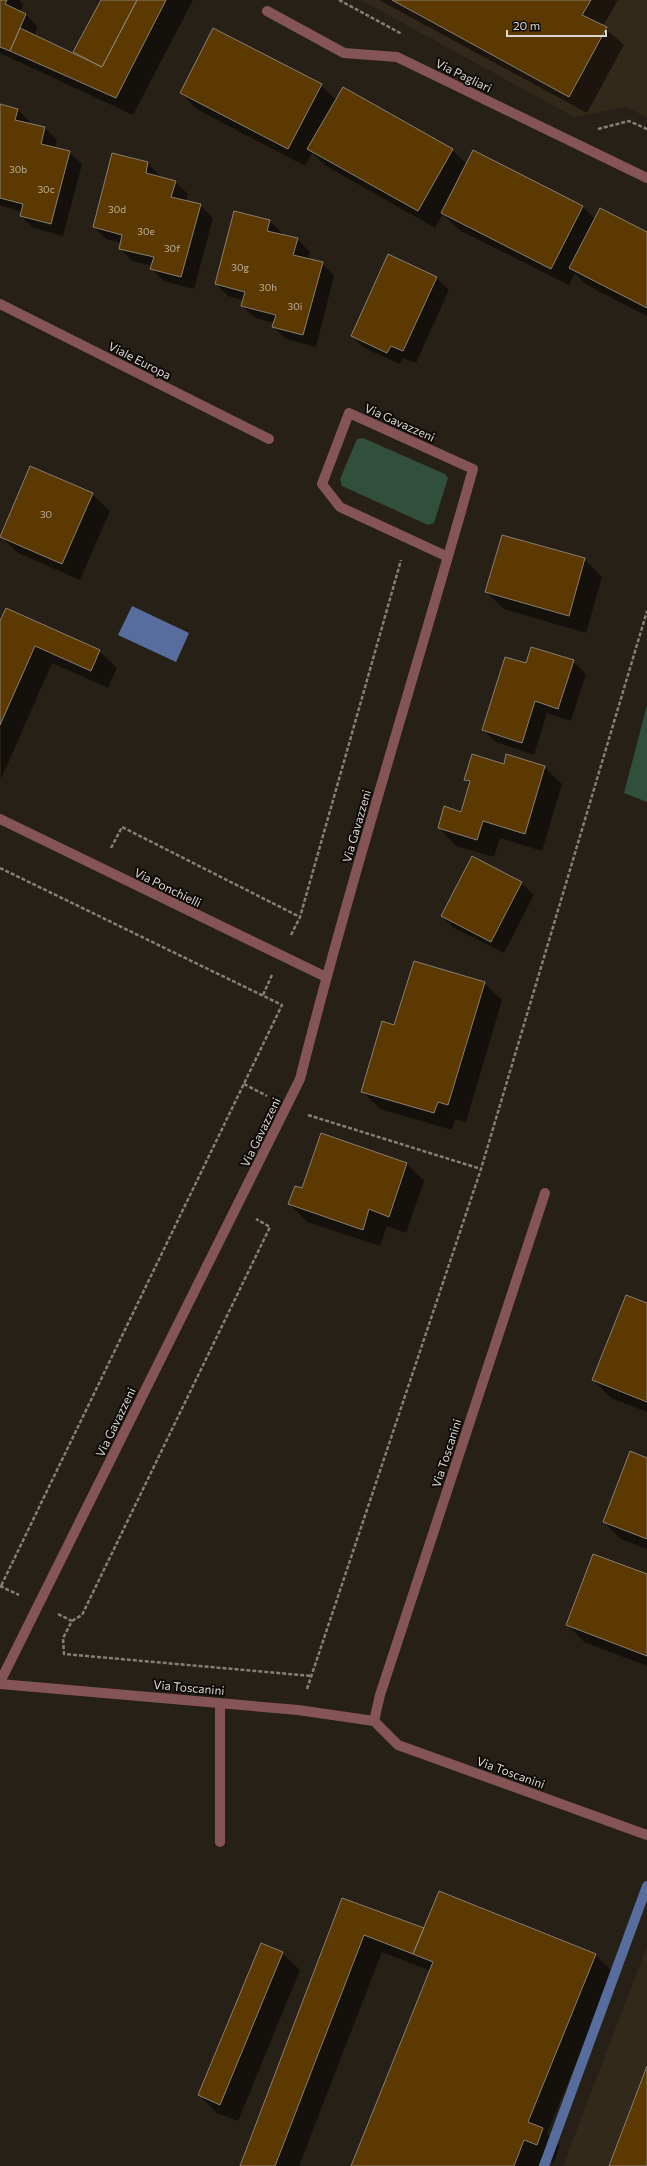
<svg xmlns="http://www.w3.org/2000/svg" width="647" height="2166" font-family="Commissioner,sans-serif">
<rect width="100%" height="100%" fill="#272017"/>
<path fill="#33291b" d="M361,0H647V117L625,107L574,117Z
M647,1946V2166H563Z"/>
<path fill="#304f3c" d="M363,438L445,474L448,478L434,523L428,525L342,486L340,479L357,439Z
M647,705V802L624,793Z"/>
<path fill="#566d9d" d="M132,606L189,633L176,662L118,635Z"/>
<path fill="#0007" d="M0,0H19L23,4L20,12L26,15L38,27L34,36L80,57L74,51L102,0H193L133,115L0,53Z
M379,0H618L603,26L624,45L587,113Z
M214,29L321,85L336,100L452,150L467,164L473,151L583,207L595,219L647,234V316L587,285L575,273L569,285L459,230L443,214L435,228L326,166L312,153L305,166L198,110L181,93Z
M0,105L18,110L30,122L29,124L45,128L57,140L55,148L69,152L82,164L63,236L34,228L21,216L22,212L0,205Z
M113,154L148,163L160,176V178L175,182L188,194L186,202L200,205L213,218L194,289L164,281L152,269V266L132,261L120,248L121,243L106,239L94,227Z
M235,212L270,221L282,233V235L297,239L310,252L308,259L322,263L334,276L316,347L286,339L273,327L274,323L255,318L242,306L243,300L228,296L216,284Z
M389,256L437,278L449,290L416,363L403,358L400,364L364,348L352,336Z
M92,494L110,511L80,580L18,553L0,536Z
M584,559L602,577L586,633L504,609L486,592Z
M0,623L99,651L117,668L108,688L52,663L1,779Z
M573,661L586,674L571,721L547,713L534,755L496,742L483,730Z
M504,765L544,767L562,784L542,851L500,838L494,857L456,846L439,828L462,813L470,785L465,779Z
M521,883L534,895L504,953L454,928L442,916Z
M484,983L502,1000L466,1122L455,1119L452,1130L380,1109L362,1091L395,1026Z
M407,1164L424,1181L406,1233L387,1226L380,1246L307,1222L290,1204Z
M647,1304V1412L611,1398L593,1380Z
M647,1459V1549L621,1539L604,1522Z
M647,1576V1666L584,1642L567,1624Z
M342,1899L424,1929L595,1955L613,1972L547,2134L560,2146L554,2162L542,2157L538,2166H352L431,1971L382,1952L299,2166H241Z
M282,1953L300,1970L238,2121L217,2113L199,2095Z"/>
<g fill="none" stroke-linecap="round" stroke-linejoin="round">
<path stroke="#566d9d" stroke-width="10" d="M544,2166L647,1886"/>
</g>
<path fill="#5c3901" stroke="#887f74" d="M0,0H7L5,4L26,14L10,51L0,47Z
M101,0H137L102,67L73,52Z
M137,0H166L116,98L10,51L20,28L102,67Z
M392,0H591L582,15L607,27L569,97Z
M213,28L322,84L288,149L180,93Z
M343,87L453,149L418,211L307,149Z
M0,104L18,109L15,120L45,127L41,144L70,151L51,224L20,216L23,204L0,198Z
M473,150L583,206L551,269L441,213Z
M112,153L148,162L146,173L176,181L171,197L201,204L181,277L150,269L154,257L119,249L122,235L93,227Z
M600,208L647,232V308L569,268Z
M234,211L270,220L267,231L298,238L293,255L323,262L303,335L272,327L276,315L241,306L245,292L215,284Z
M388,254L437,277L403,351L391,346L387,353L351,336Z
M30,466L93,493L62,564L0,537Z
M502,535L585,558L569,616L485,592Z
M6,608L100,650L91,671L35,646L0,725V621Z
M531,647L574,660L558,709L535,701L522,743L482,730L505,657L526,663Z
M472,754L504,764L506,754L545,766L525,834L483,821L477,840L438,828L444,806L461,812L470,781L464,780Z
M472,856L522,882L491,942L441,916Z
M414,961L485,982L448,1105L438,1102L434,1113L361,1092L382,1021L394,1025Z
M321,1133L407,1163L389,1217L369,1209L363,1230L288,1204L295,1186L302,1188Z
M626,1295L647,1303V1402L592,1380Z
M630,1451L647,1458V1539L603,1522Z
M593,1554L647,1574V1656L566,1625Z
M439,1891L596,1954L528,2122L543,2128L537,2145L524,2140L514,2166H351L433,1962L413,1954Z
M342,1898L424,1928L413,1954L364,1935L275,2166H240Z
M261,1943L283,1952L220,2105L198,2095Z
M647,2066V2166H609Z"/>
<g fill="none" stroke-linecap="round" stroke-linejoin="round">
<path stroke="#857f77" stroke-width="2.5" stroke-dasharray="4 2" stroke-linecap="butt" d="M339,0L402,34
M598,129L629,121L647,129
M111,848L122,827L300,917
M0,868L282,1005L1,1586
M291,935L300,917L401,560
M263,995L272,975
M244,1084L267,1096
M308,1115L481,1169
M0,1586L19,1595
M58,1614L72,1621L63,1638L64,1654L312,1676
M72,1621L82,1615L270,1227L256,1219
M307,1689L481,1169L647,611"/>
<path stroke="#855556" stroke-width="10" d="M267,11L344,53L397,57L647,178
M0,304L269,439
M0,819L326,977
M0,1682L300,1079C352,874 416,672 473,469L349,413L322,484L340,507L448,557
M0,1684L298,1710L374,1721L398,1745L647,1835
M220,1703V1842
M374,1721L380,1695L545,1193"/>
</g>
<g text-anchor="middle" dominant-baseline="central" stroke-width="4" stroke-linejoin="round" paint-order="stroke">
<g font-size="10" fill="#bcb09d">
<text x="18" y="169">30b</text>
<text x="46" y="189">30c</text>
<text x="117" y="209">30d</text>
<text x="146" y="231">30e</text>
<text x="172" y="248">30f</text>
<text x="240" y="267">30g</text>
<text x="268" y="287">30h</text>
<text x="295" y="306">30i</text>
<text x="46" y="514">30</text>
</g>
<g font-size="12" fill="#dcd7d1" stroke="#0d0a07">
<text transform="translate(464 75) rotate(26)">Via Pagliari</text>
<text transform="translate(140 360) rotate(27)">Viale Europa</text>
<text transform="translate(400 422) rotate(24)">Via Gavazzeni</text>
<text transform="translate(356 826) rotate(-74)">Via Gavazzeni</text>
<text transform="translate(168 887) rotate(26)">Via Ponchielli</text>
<text transform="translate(260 1132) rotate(-64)">Via Gavazzeni</text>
<text transform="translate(115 1422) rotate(-64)">Via Gavazzeni</text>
<text transform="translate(446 1453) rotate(-72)">Via Toscanini</text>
<text transform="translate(189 1687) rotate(5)">Via Toscanini</text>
<text transform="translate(511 1772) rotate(20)">Via Toscanini</text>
</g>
</g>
<path d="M507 30v6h99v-6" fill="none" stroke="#dcd7d1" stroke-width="2"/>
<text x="513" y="30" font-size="12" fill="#dcd7d1" stroke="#0d0a07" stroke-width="3" paint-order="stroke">20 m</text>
</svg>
